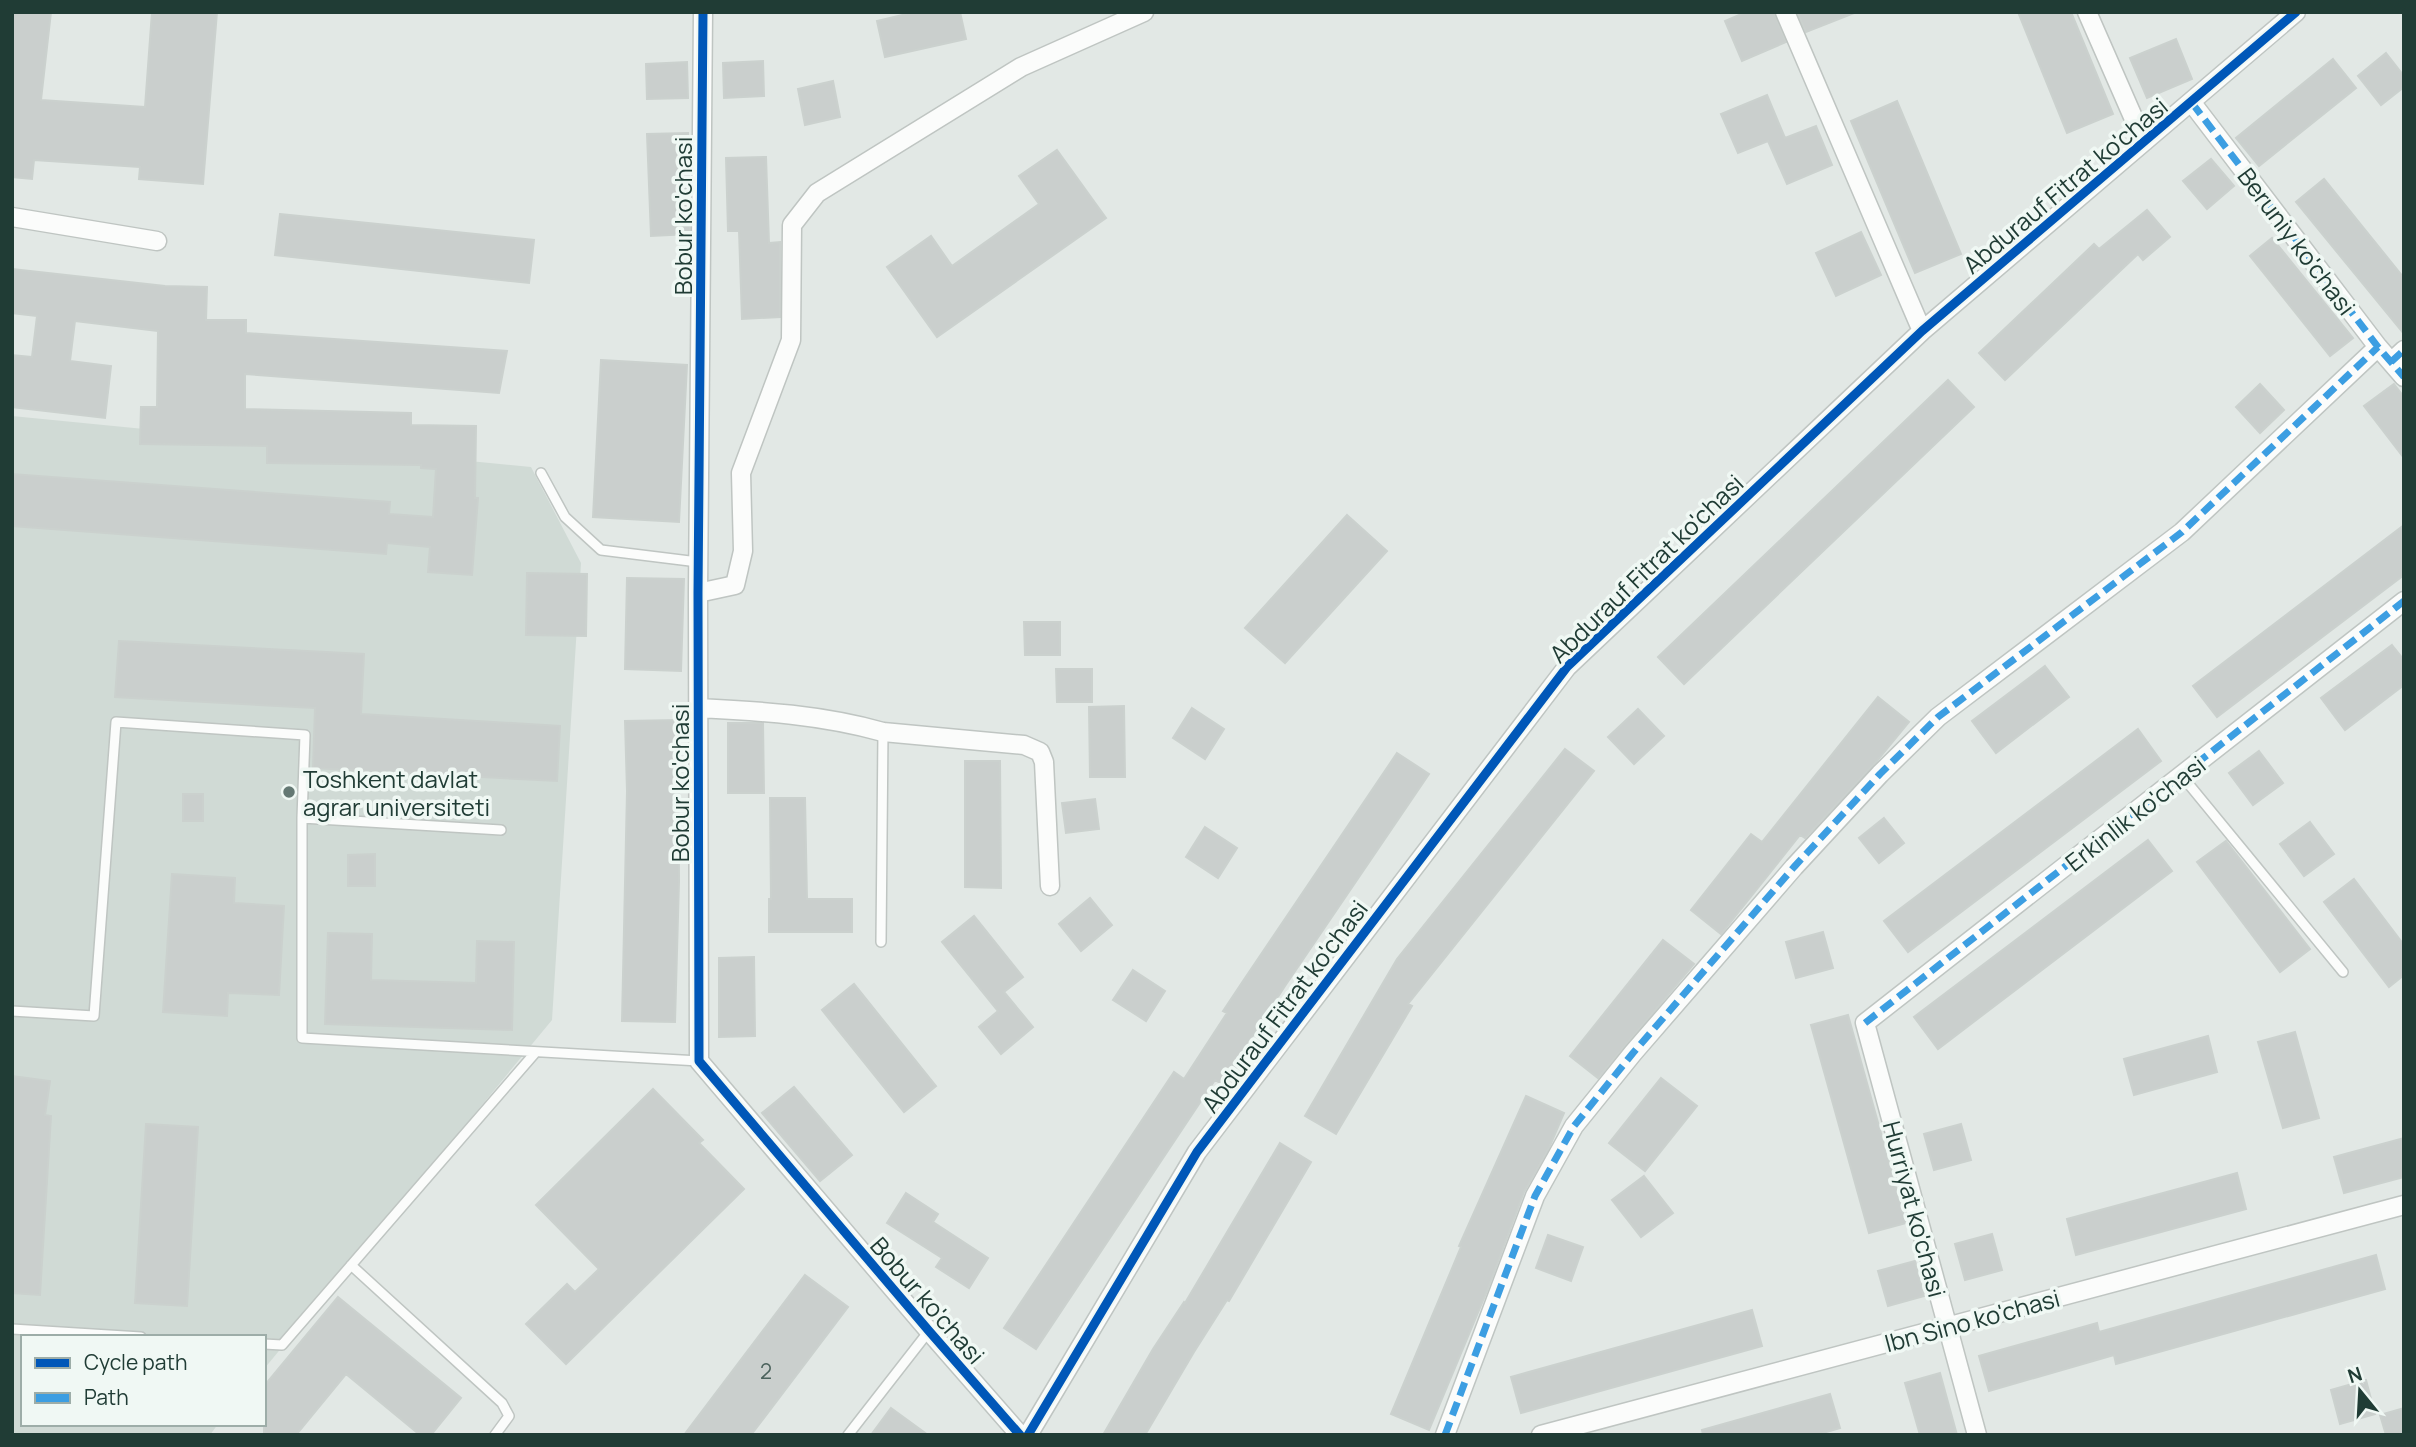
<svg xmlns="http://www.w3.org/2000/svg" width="2416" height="1447" font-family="Manrope,sans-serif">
<rect width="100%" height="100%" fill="#e2e8e5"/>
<path fill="#d0dad5" d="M12,416L531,467L581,563L552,1020L264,1369V1337H23V1424H218L210,1435H12Z"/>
<path fill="#cacfcd" stroke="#cbd1ce" stroke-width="2" d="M12,12H51L41,100L145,107L152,12H217L203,184L139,179L140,167L34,160L32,179L12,177Z
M915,12H960L966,39L885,57L877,21Z
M1746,12H1774L1786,42L1742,61L1725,21Z
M1797,12H1854V13L1806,32Z
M2018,12H2071L2113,114L2067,133Z
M2176,39L2192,79L2147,98L2130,58Z
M2386,53L2404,76V87L2381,105L2358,76Z
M2333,59L2356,88L2259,166L2236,138Z
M763,61L764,96L724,98L723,63Z
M687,62L688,98L647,99L646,64Z
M833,81L840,117L805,125L798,89Z
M1767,95L1785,138L1816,126L1832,165L1787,184L1768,141L1738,153L1721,114Z
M1897,101L1961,254L1915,273L1851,121Z
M688,133L690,234L651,236L647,134Z
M1057,150L1106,218L937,337L887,267L931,236L952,266L1039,204L1019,176Z
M766,157L769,243L780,242V317L742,319L739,231H728L726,158Z
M2211,159L2234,186L2207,209L2183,181Z
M2324,179L2404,278V334L2296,202Z
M2147,210L2170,237L2143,260L2138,254L2005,380L1979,353L2094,244L2099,249Z
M280,214L534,240L529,283L275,255Z
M1861,232L1881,275L1836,296L1816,253Z
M2272,238L2353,338L2330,356L2250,256Z
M12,269L165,286L207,287L206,320H246V333L507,351L499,393L245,374V409L411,413V425L476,426L475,498H478L472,575L428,572L430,547L387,543L386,554L12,526V474L390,502L389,514L433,517L436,469L421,468V465L267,463V446L140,444L141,407H157L158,331L75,321L70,361L111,366L105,418L12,407V355L32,357L37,316L12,313Z
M601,360L687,365L679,522L593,517Z
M1948,380L1974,407L1684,684L1658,657Z
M2260,384L2284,410L2260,433L2236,407Z
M2394,384L2404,397V458L2364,406Z
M1347,515L1387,551L1285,663L1245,628Z
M2404,525V575L2217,717L2193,686Z
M527,573L587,574L586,636L526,635Z
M627,578L684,579L681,671L625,669Z
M1024,622H1060V655H1025Z
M119,641L364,654L361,714L560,726L557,781L313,768L315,708L115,697Z
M2392,645L2404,660V685L2345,730L2321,698Z
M2045,666L2069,697L1996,753L1972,721Z
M1056,669H1092V702H1057Z
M1878,697L1909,722L1876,762L1805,838L1800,835L1721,934L1691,910L1751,834L1762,842Z
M1124,706L1125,777H1090L1089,707Z
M1192,708L1224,729L1205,759L1173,738Z
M1638,709L1664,736L1634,764L1608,737Z
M678,720L679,881L675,1022L622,1021L627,791L625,721Z
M728,723H763L764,793H728Z
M2138,729L2161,761L1908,952L1884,921Z
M1565,749L1594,771L1408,1004L1412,1006L1336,1134L1305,1116L1397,959Z
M2259,751L2283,783L2253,805L2229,773Z
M1397,753L1429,774L1285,986L1241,1054L1244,1056L1225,1086L1215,1080L1036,1349L1004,1328L1174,1072L1184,1079L1227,1013L1223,1011L1243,981Z
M965,761H1000L1001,888L965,887Z
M183,794H203V821H183Z
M770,798H805L807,899H852V932H769V899H771Z
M1095,799L1099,829L1066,833L1062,803Z
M1884,818L1904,843L1879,863L1859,838Z
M2310,822L2334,854L2304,876L2280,844Z
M1205,827L1237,848L1218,878L1186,857Z
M2148,840L2172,871L1938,1049L1914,1017Z
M2226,841L2310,949L2280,972L2197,862Z
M375,854V886H348V855Z
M172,874L235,878L234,903L284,906L279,995L228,993L227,1016L163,1012Z
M2354,879L2404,945V975L2389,987L2324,902Z
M1090,898L1112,925L1081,951L1059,924Z
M974,916L1023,977L1004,992L1033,1027L1001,1054L979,1027L998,1011L942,942Z
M1823,932L1833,968L1796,978L1786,942Z
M328,933L372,934L371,980L476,983L477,941L514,942L512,1030L325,1024Z
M1663,940L1694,964L1598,1078L1570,1056Z
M754,957L755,1036L719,1037V958Z
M1133,970L1165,991L1146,1021L1113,1000Z
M854,984L936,1086L904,1112L822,1010Z
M1848,1015L1906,1223L1869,1233L1811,1025Z
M2295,1032L2319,1118L2283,1128L2258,1042Z
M2208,1036L2217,1072L2134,1095L2124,1059Z
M12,1076L50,1081L45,1115L51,1116L40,1295L12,1293Z
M1661,1078L1697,1106L1645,1171L1609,1143Z
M794,1087L852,1155L820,1181L762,1113Z
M653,1089L703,1140L699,1143L744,1189L566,1364L526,1324L567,1284L575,1292L599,1269L536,1205Z
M1526,1096L1564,1113L1549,1148L1524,1192L1487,1291L1429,1430L1391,1414L1461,1247L1459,1246Z
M146,1124L198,1127L187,1306L135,1303Z
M1961,1124L1971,1160L1934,1170L1924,1134Z
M2404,1138V1177L2344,1193L2334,1157Z
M1280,1143L1311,1162L1229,1301L1227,1300L1194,1352L1145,1435H1103L1153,1349L1184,1302L1185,1303Z
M2237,1173L2246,1209L2076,1255L2067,1219Z
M1644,1176L1673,1213L1641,1237L1612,1200Z
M906,1193L938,1214L933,1222L988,1258L969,1288L936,1267L942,1258L887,1223Z
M1992,1234L2002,1270L1965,1280L1955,1244Z
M1548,1235L1583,1247L1571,1281L1536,1268Z
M2376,1255L2385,1289L2116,1364L2114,1355L1989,1391L1979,1356L2097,1323L2099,1332Z
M1915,1261L1924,1296L1888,1306L1878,1271Z
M805,1275L848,1307L751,1435H684Z
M338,1297L461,1398L431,1435H420L346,1374L296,1435H264V1386Z
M1752,1310L1762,1346L1521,1413L1511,1377Z
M1940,1373L1957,1435H1920L1905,1383Z
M2366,1380L2375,1414L2340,1424L2331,1390Z
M1830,1394L1840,1428L1816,1435H1703L1702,1430Z
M891,1408L928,1435H871Z
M2404,1408V1435H2386L2380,1415Z"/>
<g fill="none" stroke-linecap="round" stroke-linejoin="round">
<defs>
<path id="service" d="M541,473L565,517L601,550L698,562
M2182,776L2343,972
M302,818V1038L699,1061
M881,942L883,732
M12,1011L94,1016L116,722L305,735L302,818L501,830
M351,1265L502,1403L509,1416L495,1435
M12,1329L141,1337
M264,1344L282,1345L535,1053
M848,1435L929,1331"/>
<path id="minor" d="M703,12L698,593L699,1061L929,1331L1020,1435
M1785,12L1922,331
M2087,12L2144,142
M2192,103L2378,347L2404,377
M12,217L157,241
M2391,362L2404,350
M698,593L735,585L743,551L741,473L791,340L792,225L817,193L1021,67L1144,12
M698,708C761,711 823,715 883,732L1024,745L1040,752L1044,762L1050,886
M1028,1435L1197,1152L1567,667L1922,331L2296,12
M1445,1435L1535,1196L1574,1126L1633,1053L1794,867L1880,774L1938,717L2182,532L2378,347
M1541,1435L2404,1205
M1977,1435L1865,1023L2404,601"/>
</defs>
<use href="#service" stroke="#bfc5c2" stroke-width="12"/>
<use href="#minor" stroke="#bfc5c2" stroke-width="21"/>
<use href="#service" stroke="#fbfcfb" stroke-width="9"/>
<use href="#minor" stroke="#fbfcfb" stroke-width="18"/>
<path stroke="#3c9ee2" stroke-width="7" stroke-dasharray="14 7" stroke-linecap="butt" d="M2192,103L2378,347L2404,377
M2391,362L2404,350
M1865,1023L2404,601
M1445,1435L1535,1196L1574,1126L1633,1053L1794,867L1880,774L1938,717L2182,532L2378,347"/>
<defs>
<path id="cycleway" d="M703,12L698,593L699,1061L929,1331L1020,1435
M1028,1435L1197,1152L1567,667L1922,331L2296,12"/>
</defs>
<use href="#cycleway" stroke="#f0f8f4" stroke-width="13"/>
<use href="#cycleway" stroke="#0057b8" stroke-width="9"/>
</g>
<circle fill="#647873" stroke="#f0f8f4" stroke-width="2.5" cx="289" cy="792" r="7"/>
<g text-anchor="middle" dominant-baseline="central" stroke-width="7" stroke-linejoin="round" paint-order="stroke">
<g font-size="21" fill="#4b625c">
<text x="766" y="1371">2</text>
</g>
<g font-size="24" fill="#203c35" stroke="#f0f8f4">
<text transform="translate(2065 185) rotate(-40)">Abdurauf Fitrat ko'chasi</text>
<text transform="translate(682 216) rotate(-90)">Bobur ko'chasi</text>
<text transform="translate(2297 241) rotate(53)">Beruniy ko'chasi</text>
<text transform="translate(1646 568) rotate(-44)">Abdurauf Fitrat ko'chasi</text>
<text transform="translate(679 783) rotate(-90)">Bobur ko'chasi</text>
<text transform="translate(2135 813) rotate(-38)">Erkinlik ko'chasi</text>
<text transform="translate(1284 1006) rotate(-53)">Abdurauf Fitrat ko'chasi</text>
<text transform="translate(1915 1209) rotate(75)">Hurriyat ko'chasi</text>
<text transform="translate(928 1300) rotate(49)">Bobur ko'chasi</text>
<text transform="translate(1972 1320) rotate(-15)">Ibn Sino ko'chasi</text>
</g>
<g font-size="24" fill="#203c35" stroke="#f0f8f4" text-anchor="start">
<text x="303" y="778">Toshkent davlat<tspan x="303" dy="28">agrar universiteti</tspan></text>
</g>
</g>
<rect width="2416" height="1447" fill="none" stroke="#203c35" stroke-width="28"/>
<rect x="21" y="1335" width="245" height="91" fill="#f0f8f4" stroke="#9dada8" stroke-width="2"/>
<rect x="35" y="1358" width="35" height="10" fill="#0057b8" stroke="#9dada8" stroke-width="2"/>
<text x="84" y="1370" font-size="21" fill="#203c35">Cycle path</text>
<rect x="35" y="1393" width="35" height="10" fill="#3c9ee2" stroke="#9dada8" stroke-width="2"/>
<text x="84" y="1405" font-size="21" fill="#203c35">Path</text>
<g transform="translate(2360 1391) rotate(342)" stroke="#f0f8f4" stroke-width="5" paint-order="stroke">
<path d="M0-5L12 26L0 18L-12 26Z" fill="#203c35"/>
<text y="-10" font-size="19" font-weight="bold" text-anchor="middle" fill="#203c35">N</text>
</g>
</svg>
